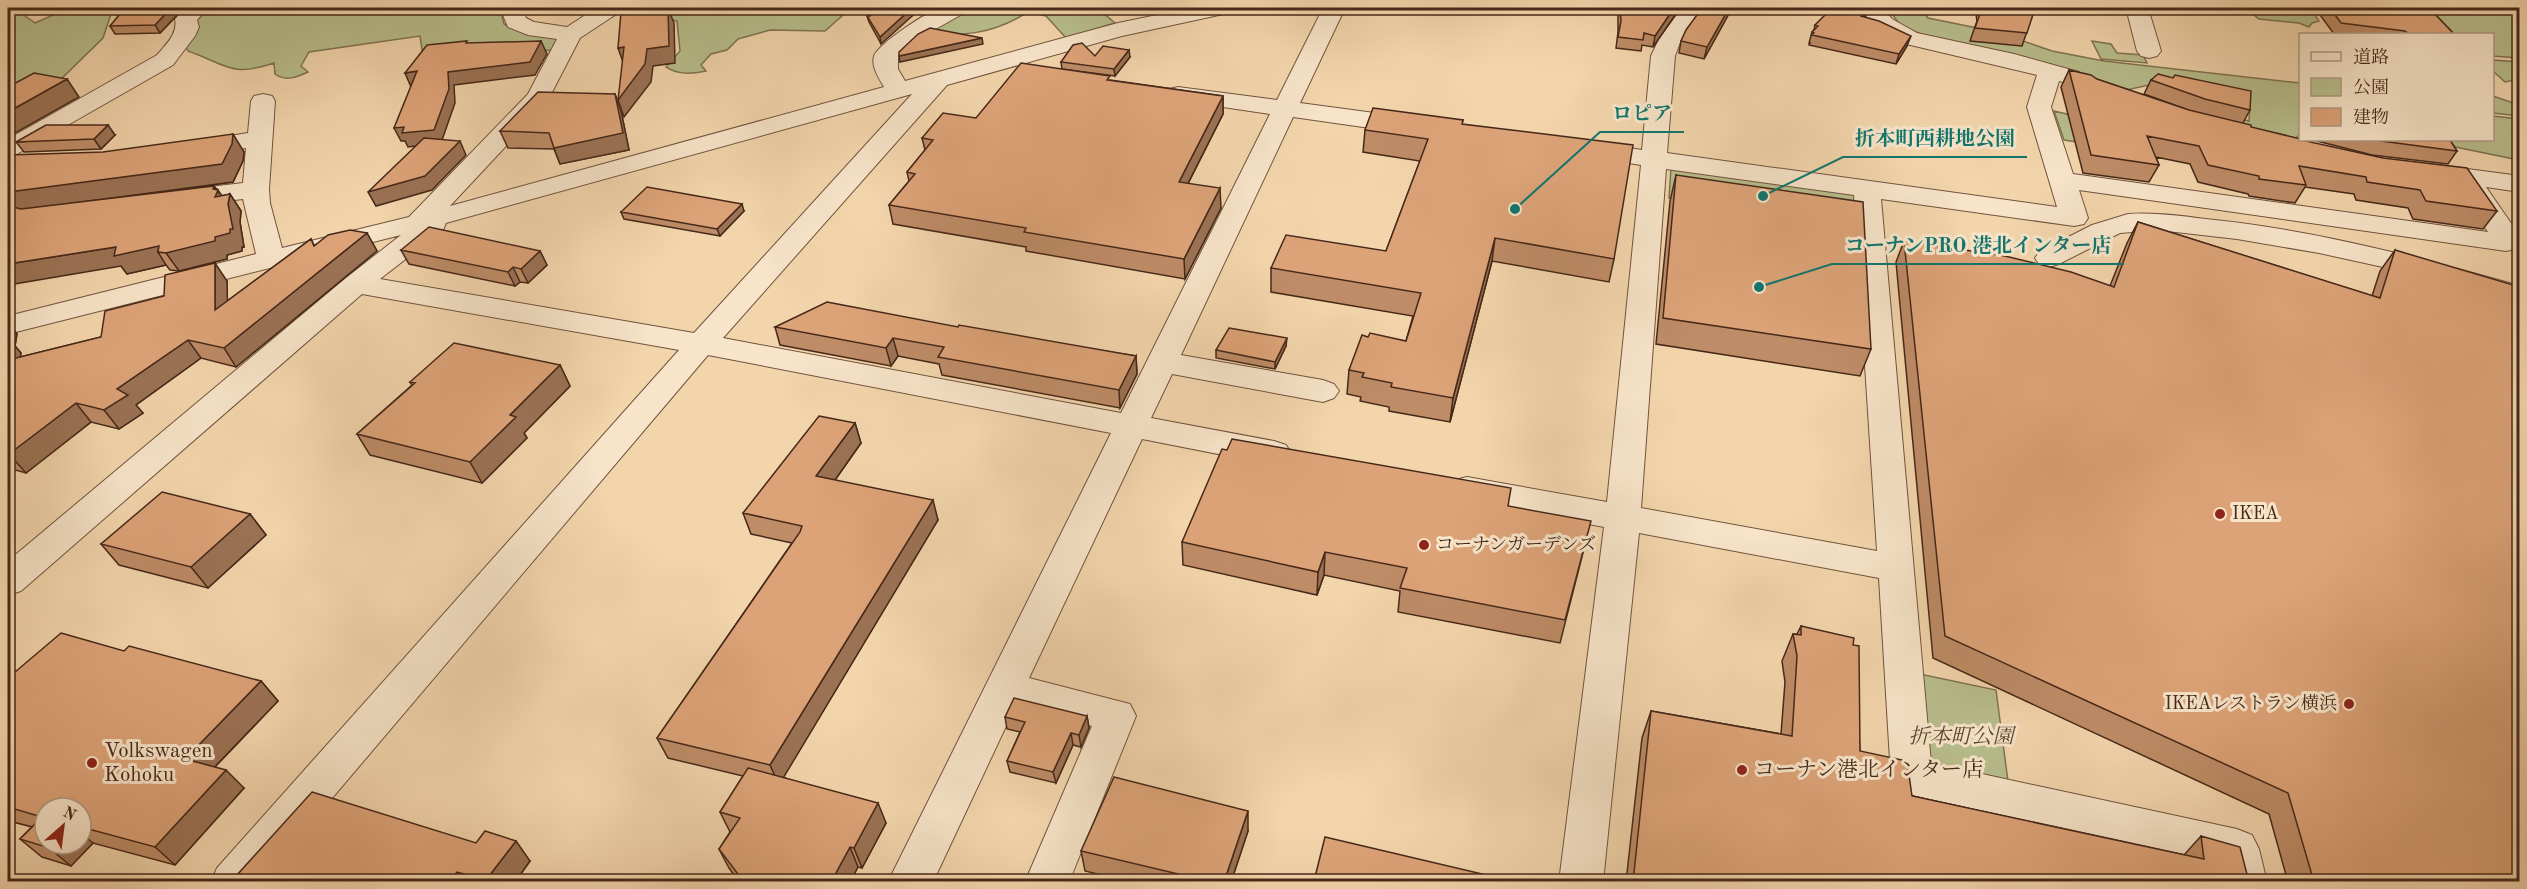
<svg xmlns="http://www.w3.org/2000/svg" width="2527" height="889" font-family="'Old Standard TT','Noto Serif JP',serif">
<rect width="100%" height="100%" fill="#f3d5ac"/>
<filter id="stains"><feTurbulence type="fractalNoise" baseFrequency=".00333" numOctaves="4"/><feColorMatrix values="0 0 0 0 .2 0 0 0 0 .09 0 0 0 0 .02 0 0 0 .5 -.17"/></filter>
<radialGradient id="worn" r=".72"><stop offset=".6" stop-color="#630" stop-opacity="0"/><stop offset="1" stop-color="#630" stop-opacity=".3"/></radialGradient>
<path fill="#b8be8c" stroke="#7f7352" stroke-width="1.5" d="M8,8H14L35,23L69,8H113L103,38L58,82L8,102Z
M202,8H500L504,24L514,29L560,37L553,50L485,54L455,47L422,50L420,36L309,52L301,66L308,72C297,77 286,82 275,74L274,63C230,78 226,64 188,51L184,44L191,18Z
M661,8H851L825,31L770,30L738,39L727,50L711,54L701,65L706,71C691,74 679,75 666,67L680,51L677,21L655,16Z
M944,8H1097L1115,23L1066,38L1046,16L1028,12C991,35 966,35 923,35Z
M1893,8H1920L1928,18L1997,32L2052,51L2104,61L2300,83V134L2296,138L2227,122L2229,116L2249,121L2250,102L2149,85L2122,91L1925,36L1900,25L1889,10Z
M2245,8L2301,10L2300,8H2310L2319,21L2312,23L2309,27L2299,23L2259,19Z
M2421,8H2519V58L2493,56L2492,34H2446Z
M2092,41L2111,44L2117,53L2143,55L2147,63L2101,59Z
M2493,60L2519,62V79L2505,82L2493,71Z
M2493,96L2519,105V116L2493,113Z
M2054,111L2105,123L2111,147L2064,140Z
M2493,116L2519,119V160L2421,140H2492Z
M1671,167L1857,194V225L1669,198Z
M1915,673L1996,690L2009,789L1923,771Z"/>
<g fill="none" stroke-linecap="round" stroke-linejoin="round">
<defs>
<path id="minor" d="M185,8H208L197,20L199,27L195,36L173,65L17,154L8,157V139L157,55C166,44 178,34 175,19Z
M500,8H522L526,18L534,22L567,27L596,8H621L618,13L580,38L547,102L450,206L884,87C879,78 871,67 874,56C879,43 926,13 939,8C946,6 959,7 967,8L964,13L918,39L898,58V69L905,81L1118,23L1191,8H1231L1228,13L1122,36L947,85L723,338L1121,413L1270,114L1169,99L1166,94L1169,89L1178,87L1277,100L1323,8H1345L1300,103L1412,118L1421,121L1425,126L1421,131L1412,134L1293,117L1181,355L1323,380L1334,384L1339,391L1334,398L1323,402L1172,374L1151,418L1274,441L1286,445L1291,453L1286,461L1274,465L1142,439L1029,678L1130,704L1136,716L1069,882H1025L1092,726L1015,707L933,882H888L1111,433L708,355L261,882H211L217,868L679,350L362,294L21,591L8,595V561L346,278L401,235L8,334V316L256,254L243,199L175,207L165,205L162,199L165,193L175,191L243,183L246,148L194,156L185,153L181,148L185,143L248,133L251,101L254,96L263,94L272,96L275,101L269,189L270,203L282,248L409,217L528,94L557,39L528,35L508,27ZM912,94L694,333L380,279L443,230L446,223Z
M1682,8H1704L1681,40L1675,56L1667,153L2057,207L2027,107L2037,75L1902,43L1876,29L1866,16L1843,13L1840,8H1883L1892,19L1917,33L2014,54L2079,72L2083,77L2079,82L2071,84L2059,81L2051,107L2073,174L2488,232L2456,183L2421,178L2417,172L2421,166L2430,164L2520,176V192L2486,187L2515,229L2520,242L2516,249L2506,251L2079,190L2088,218L2084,224L2074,226L1881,199L1931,763L2237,829L2252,835L2259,849L2267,882H2223L2219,864L1912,795L1897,790L1891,777L1879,578L1639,533L1603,882H1559L1604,527L1467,501L1455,498L1450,489L1455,480L1467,477L1607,502L1641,165L1579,155L1575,150L1579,145L1588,142L1642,150L1651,56L1659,39ZM1666,169L1854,195L1877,551L1641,508Z
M2126,8H2148L2161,51L2157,56L2149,58L2141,56L2137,51Z
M2128,214C2157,212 2187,217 2215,220C2319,231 2420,258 2520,286V305L2392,269L2319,253L2237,239L2158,230L2120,233L2059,264L2049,267L2039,264L2035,258L2039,252L2092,225Z"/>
</defs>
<use href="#minor" stroke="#71533e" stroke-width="2"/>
<use href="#minor" fill="#f7e4c9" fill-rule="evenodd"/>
</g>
<path fill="#be8c67" stroke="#462819" stroke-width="1.5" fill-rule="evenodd" d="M121,8H184L160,33L115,34L110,26L118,17L117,15Z
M881,8V44L869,22L867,16H870Z
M1618,8H1680L1653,47L1642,45L1641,51L1616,48L1618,32Z
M1702,8H1732L1704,59L1679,53L1681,41Z
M1975,8H2035L2022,46L1970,41L1977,21Z
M2315,8H2429L2454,34H2334Z
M1865,17L1907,46L1896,64L1809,45L1810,43H1809L1812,32L1814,30L1815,25Z
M1095,56L1130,57L1115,76L1062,69L1061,62Z
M2069,70L2191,111L2144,94L2151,80L2250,110L2243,123L2251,127L2497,211L2483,229L2413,219L2408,208L2356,200L2354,194L2305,187L2295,203L2249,196L2248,194L2198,182L2190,164L2156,157L2159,165L2149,182L2083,173L2061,87Z
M1110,80L1223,96V114L1188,184L1221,208L1185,279L1026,251V247L893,224L889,205L909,181L907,172L925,150L922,138L976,118Z
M615,94L621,111L629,150L560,164L554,149L508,148L500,131Z
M1463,120L1462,124L1614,259L1609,282L1492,261L1450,422L1389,411V407L1360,401L1361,397L1347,394L1349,370L1368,337L1406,341L1413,316L1271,292V268L1386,251L1420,161L1363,152L1365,130Z
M115,135L101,149L24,152L16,142Z
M2316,140H2450L2457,151L2448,164L2372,155L2317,141Z
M244,152L243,161L233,182L92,201L214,186L222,196L230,194L241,211L240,222L244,247H242V251L227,255V259L179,271L170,270L166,265L127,274L121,266L8,155Z
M1676,175L1871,349L1860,376L1656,344L1670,201Z
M744,211L720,236L624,219L621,212Z
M2138,222L2372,296L2380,271L2395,250L2520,882H2288L2269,814L1933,658L1896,262L1904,241L2110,286L2127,243Z
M367,233L377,251L236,367L201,358L136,405L143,413L119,429L91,422L26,473L8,468V322L17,334L15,346L21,353L20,357L101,337L227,281V301L311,239L314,245Z
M401,250L540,251L547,265L528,283L520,282L515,286L409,264Z
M775,327H958L1136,356L1137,374L1120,408L942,375L939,364L898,356L891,366L780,345Z
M1286,346L1275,369L1216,358V350Z
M560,365L570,386L524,433L527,438L482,483L370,455L357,434L412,385L410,382Z
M855,423L861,443L835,480L938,520L783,777L886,823L862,868L858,867L850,882H739L729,868L719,849L730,832L720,812L743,776L668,758L657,738L792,543L751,534L743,513Z
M1508,506L1585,545L1560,643L1398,612L1400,591L1324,575L1317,595L1183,565L1182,542Z
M250,514L266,535L208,588L119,565L101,544Z
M1801,626L1853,645L1860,751L1912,796L2184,855L2201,836L2249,882H1626L1642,738L1651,711L1781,734L1785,682L1782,661L1793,634H1797Z
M8,678L261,681L278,701L215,767L244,788L175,865L93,843L71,866L42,857L20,839L32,827L13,822L8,817ZM81,808V844H45Z
M1087,716L1089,728L1081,747L1073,745L1056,783L1010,772L1007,761L1020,732L1007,729L1005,717Z
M1248,831L1231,882H1129L1085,871L1081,851Z
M530,861L515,882H258Z
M237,875L258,882H244Z
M1315,877L1516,882H1315Z"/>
<path fill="#9b7254" stroke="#462819" stroke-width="1.5" d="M171,8H184L160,33L155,25Z
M668,8L674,23L675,63L653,66L651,82L624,117L618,100L647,49Z
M912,8H921L881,44L880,37Z
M1674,8H1680L1653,47L1655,36Z
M1729,8H1732L1704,59L1707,47Z
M1868,8L1865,18L1861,16Z
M1911,36L1907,46L1896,64L1899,54Z
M982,38L983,44L900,62L899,56Z
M541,41L547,54L535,75L454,85L455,103L441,143L408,147L405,141H401L394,128L448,72Z
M624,47V65L618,48Z
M1129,50L1130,57L1115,76L1114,69Z
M417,71L411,87L405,73Z
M67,79L79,97L8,137V112Z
M615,94L621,111L629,150L560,164L554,148Z
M1223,96V114L1179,201V182Z
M108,125L115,135L101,149L94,139Z
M233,134L244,152L243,161L233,182L22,210L18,218L8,205V194L9,192Z
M460,141L466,155L432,190L376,206L368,192Z
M214,186L218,192V190L229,207L228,204L230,194L241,211L240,222L244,247H242V251L227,255V259L179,271L166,253L215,237Z
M1220,188L1221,208L1185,279L1184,259Z
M742,204L744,211L720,236L717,229Z
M367,233L377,251L236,367L224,348Z
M1495,238L1492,261L1450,422L1453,398Z
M159,246L158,252L166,265L127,274L121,266L8,285V264L116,247Z
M540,251L547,265L528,283L521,269Z
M215,263L227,281L228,328L215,310Z
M513,267L520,282L515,286L508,272Z
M8,322L17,334L15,346L21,353L16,380L8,371Z
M893,338L898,356L891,366L886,348Z
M1287,338L1286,346L1275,369V362Z
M188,340L201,358L136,405L143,413L119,429L104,410L117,389Z
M1136,356L1137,374L1120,408L1119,390Z
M560,365L570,386L524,433L527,438L482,483L470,462L510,415Z
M76,403L91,422L26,473L9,454Z
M855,423L861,443L823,497L816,476Z
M933,500L938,520L779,785L770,765Z
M250,514L266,535L208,588L191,567Z
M1325,552L1324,575L1317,595L1318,572Z
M261,681L278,701L204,778L185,759Z
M1087,716L1089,728L1081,747L1079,735Z
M1071,733L1073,745L1056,783L1053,772Z
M226,770L244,788L175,865L155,847Z
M878,803L886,823L862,868L854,848Z
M1248,811V831L1231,882H1224Z
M81,833L93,843L71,866L49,848L53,844H81Z
M516,841L530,861L515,882H487L486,880Z
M850,847L858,867L850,882H831Z
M457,872L465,882H449Z"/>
<path fill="#dda378" stroke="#462819" stroke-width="1.5" d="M121,8H171L155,25L110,26L120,14L117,15Z
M657,8H668L669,46L647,49L645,64L618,100L624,47L618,48L621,12Z
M881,8H912L880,37L867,16H870Z
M1620,8H1674L1655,36L1644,33L1643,40L1618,37L1621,21Z
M1702,8H1729L1707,47L1681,41L1686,30Z
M1832,8H1868L1861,16L1879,21L1911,36L1899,54L1812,35L1814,33L1812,32L1818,26L1815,25Z
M1982,8H2035L2027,33L1975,28Z
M2330,8H2429L2454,34H2409L2405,31L2341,23Z
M930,28L982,38L899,56V52L918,34Z
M467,41L466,43L541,41L530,62L448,72L449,89L434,130L402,133L404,127L394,128L417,71L405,73L427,45Z
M1082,43L1095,56L1103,46L1129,50L1114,69L1061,62L1073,45Z
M1021,63L1110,76L1107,80L1223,96L1179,182L1220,188L1184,259L1024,232L1026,228L889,205L915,174L907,172L933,140L922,138L943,113L976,118Z
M2069,70L2091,75L2097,79L2189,110L2251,125V127L2301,139V140L2383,158L2467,168L2497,211L2426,201L2420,190L2367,182L2366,177L2299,166L2306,185L2259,179V176L2208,165L2199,146L2147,136L2159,165L2091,155Z
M34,73L67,79L8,112V87Z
M2158,74L2173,78L2175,75L2251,91L2250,110L2205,99L2151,80Z
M538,92L615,94L623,133L554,148L549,133L500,131Z
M1373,108L1463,120L1462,124L1633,145L1614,259L1495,238L1453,398L1391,387L1392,383L1362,377L1364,373L1349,370L1362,335L1368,337L1370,333L1406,341L1421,293L1271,268L1286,235L1386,251L1428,139L1365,130Z
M46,125H108L94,139L16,142Z
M233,134L232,144L222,164L9,192L8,194V155L103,152Z
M424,138L460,141L425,176L368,192Z
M2375,140H2450L2457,151L2381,141Z
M1676,175L1863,202L1871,349L1663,318Z
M214,186L213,189L218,190L215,197L230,194L228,204L233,229H230V233L215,237V241L166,253L158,252L159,246L114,256L116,247L8,264V205L9,206L21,209Z
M647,187L742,204L717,229L621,212Z
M2138,222L2380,298L2395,250L2520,287V882H2314L2288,793L1945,636L1904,241L2005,256L2071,272L2114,287Z
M429,227L540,251L521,269L513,267L508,272L401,250Z
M350,230L367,233L224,348L188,340L117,389L128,395L104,410L76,403L9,454L8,453V360L101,337L105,311L164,296L165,275L215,263V310L311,239L314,246L328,235Z
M827,302L958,327L959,325L1136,356L1119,390L938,357L944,347L893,338L886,348L775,327Z
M1229,328L1287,338L1275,362L1216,350Z
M454,343L560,365L510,415L516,417L470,462L357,434L415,383L410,382Z
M819,416L855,423L816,476L933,500L770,765L657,738L800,532L802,526L743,513Z
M1232,439L1511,488L1508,506L1591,521L1565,620L1400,588L1407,568L1325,552L1318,572L1182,542L1222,449L1227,450Z
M162,492L250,514L191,567L101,544Z
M1801,626L1854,638L1853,645L1859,646L1860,751L1907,761L1912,796L2204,859L2201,836L2240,847L2249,882H1633L1651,711L1792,736L1797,656L1793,634L1801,635Z
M61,633L124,651L129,646L261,681L185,759L226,770L155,847L81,827V808H45V844H53L49,848L20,839L42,817L8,807V678Z
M1014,698L1087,716L1079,735L1071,733L1053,772L1007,761L1025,722L1005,717Z
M748,768L878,803L854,848L850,847L831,882H744L719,849L740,818L720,812Z
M1114,777L1248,811L1224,882H1212L1081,851Z
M312,792L476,843L485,831L516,841L486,880L457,872L449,882H258L237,875Z
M1325,837L1516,882H1332L1315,877Z"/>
<g fill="#8f2418" stroke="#f7e4c9" stroke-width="2">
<circle cx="2220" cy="514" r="6"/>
<circle cx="1424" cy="545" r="6"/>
<circle cx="2349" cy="704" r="6"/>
<circle cx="92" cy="763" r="6"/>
<circle cx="1742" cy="770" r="6"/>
</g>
<g text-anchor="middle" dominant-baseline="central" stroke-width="6" stroke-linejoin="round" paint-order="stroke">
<g font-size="18" fill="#462819" stroke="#f7e4c9" text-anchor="start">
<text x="2232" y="514">IKEA</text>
<text x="1436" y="545">コーナンガーデンズ</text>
<text x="2337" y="704" text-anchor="end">IKEAレストラン横浜</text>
</g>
<g font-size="21" font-style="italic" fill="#5d4630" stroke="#f7e4c9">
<text x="1961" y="737">折本町公園</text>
</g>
<g font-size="21" fill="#462819" stroke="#f7e4c9" text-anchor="start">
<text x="104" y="751">Volkswagen<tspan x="104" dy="24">Kohoku</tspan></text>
<text x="1754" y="770">コーナン港北インター店</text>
</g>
</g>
<path fill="none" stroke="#0f766e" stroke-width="2" d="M1515 209L1600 132H1684M1763 196L1843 157H2027M1759 287L1832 264H2124"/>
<g fill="#0f766e" stroke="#f7e4c9" stroke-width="2">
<circle cx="1515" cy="209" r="6"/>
<circle cx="1763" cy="196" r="6"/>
<circle cx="1759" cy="287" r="6"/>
</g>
<g font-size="20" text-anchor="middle" font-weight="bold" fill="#0f766e" stroke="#f7e4c9" stroke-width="6" stroke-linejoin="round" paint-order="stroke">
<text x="1642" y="120">ロピア</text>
<text x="1935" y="145">折本町西耕地公園</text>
<text x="1978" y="252">コーナンPRO 港北インター店</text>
</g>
<rect width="2527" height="889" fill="none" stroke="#f3d5ac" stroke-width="30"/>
<rect x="9" y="9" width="2509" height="871" fill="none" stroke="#462819" stroke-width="3"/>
<rect x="15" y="15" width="2497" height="859" fill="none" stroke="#462819" stroke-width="1.5"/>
<rect x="2299" y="33" width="195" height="108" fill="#f7e4c9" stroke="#b09983" stroke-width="1.5"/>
<rect x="2311" y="52" width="30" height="9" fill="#f7e4c9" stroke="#b09983" stroke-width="1.5"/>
<text x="2353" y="63" font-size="18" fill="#462819">道路</text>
<rect x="2311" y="78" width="30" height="18" fill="#b8be8c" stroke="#b09983" stroke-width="1.5"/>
<text x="2353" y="93" font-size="18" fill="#462819">公園</text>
<rect x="2311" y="108" width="30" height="18" fill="#dda378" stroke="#b09983" stroke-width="1.5"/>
<text x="2353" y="123" font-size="18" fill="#462819">建物</text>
<g transform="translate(63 826) rotate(28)"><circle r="28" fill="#f7e4c9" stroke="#b09983" stroke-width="1.5"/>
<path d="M0-4.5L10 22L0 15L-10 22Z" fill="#8f2418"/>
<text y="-9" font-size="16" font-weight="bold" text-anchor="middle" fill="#462819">N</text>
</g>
<rect width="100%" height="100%" filter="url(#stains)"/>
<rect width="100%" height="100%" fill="url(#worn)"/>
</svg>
